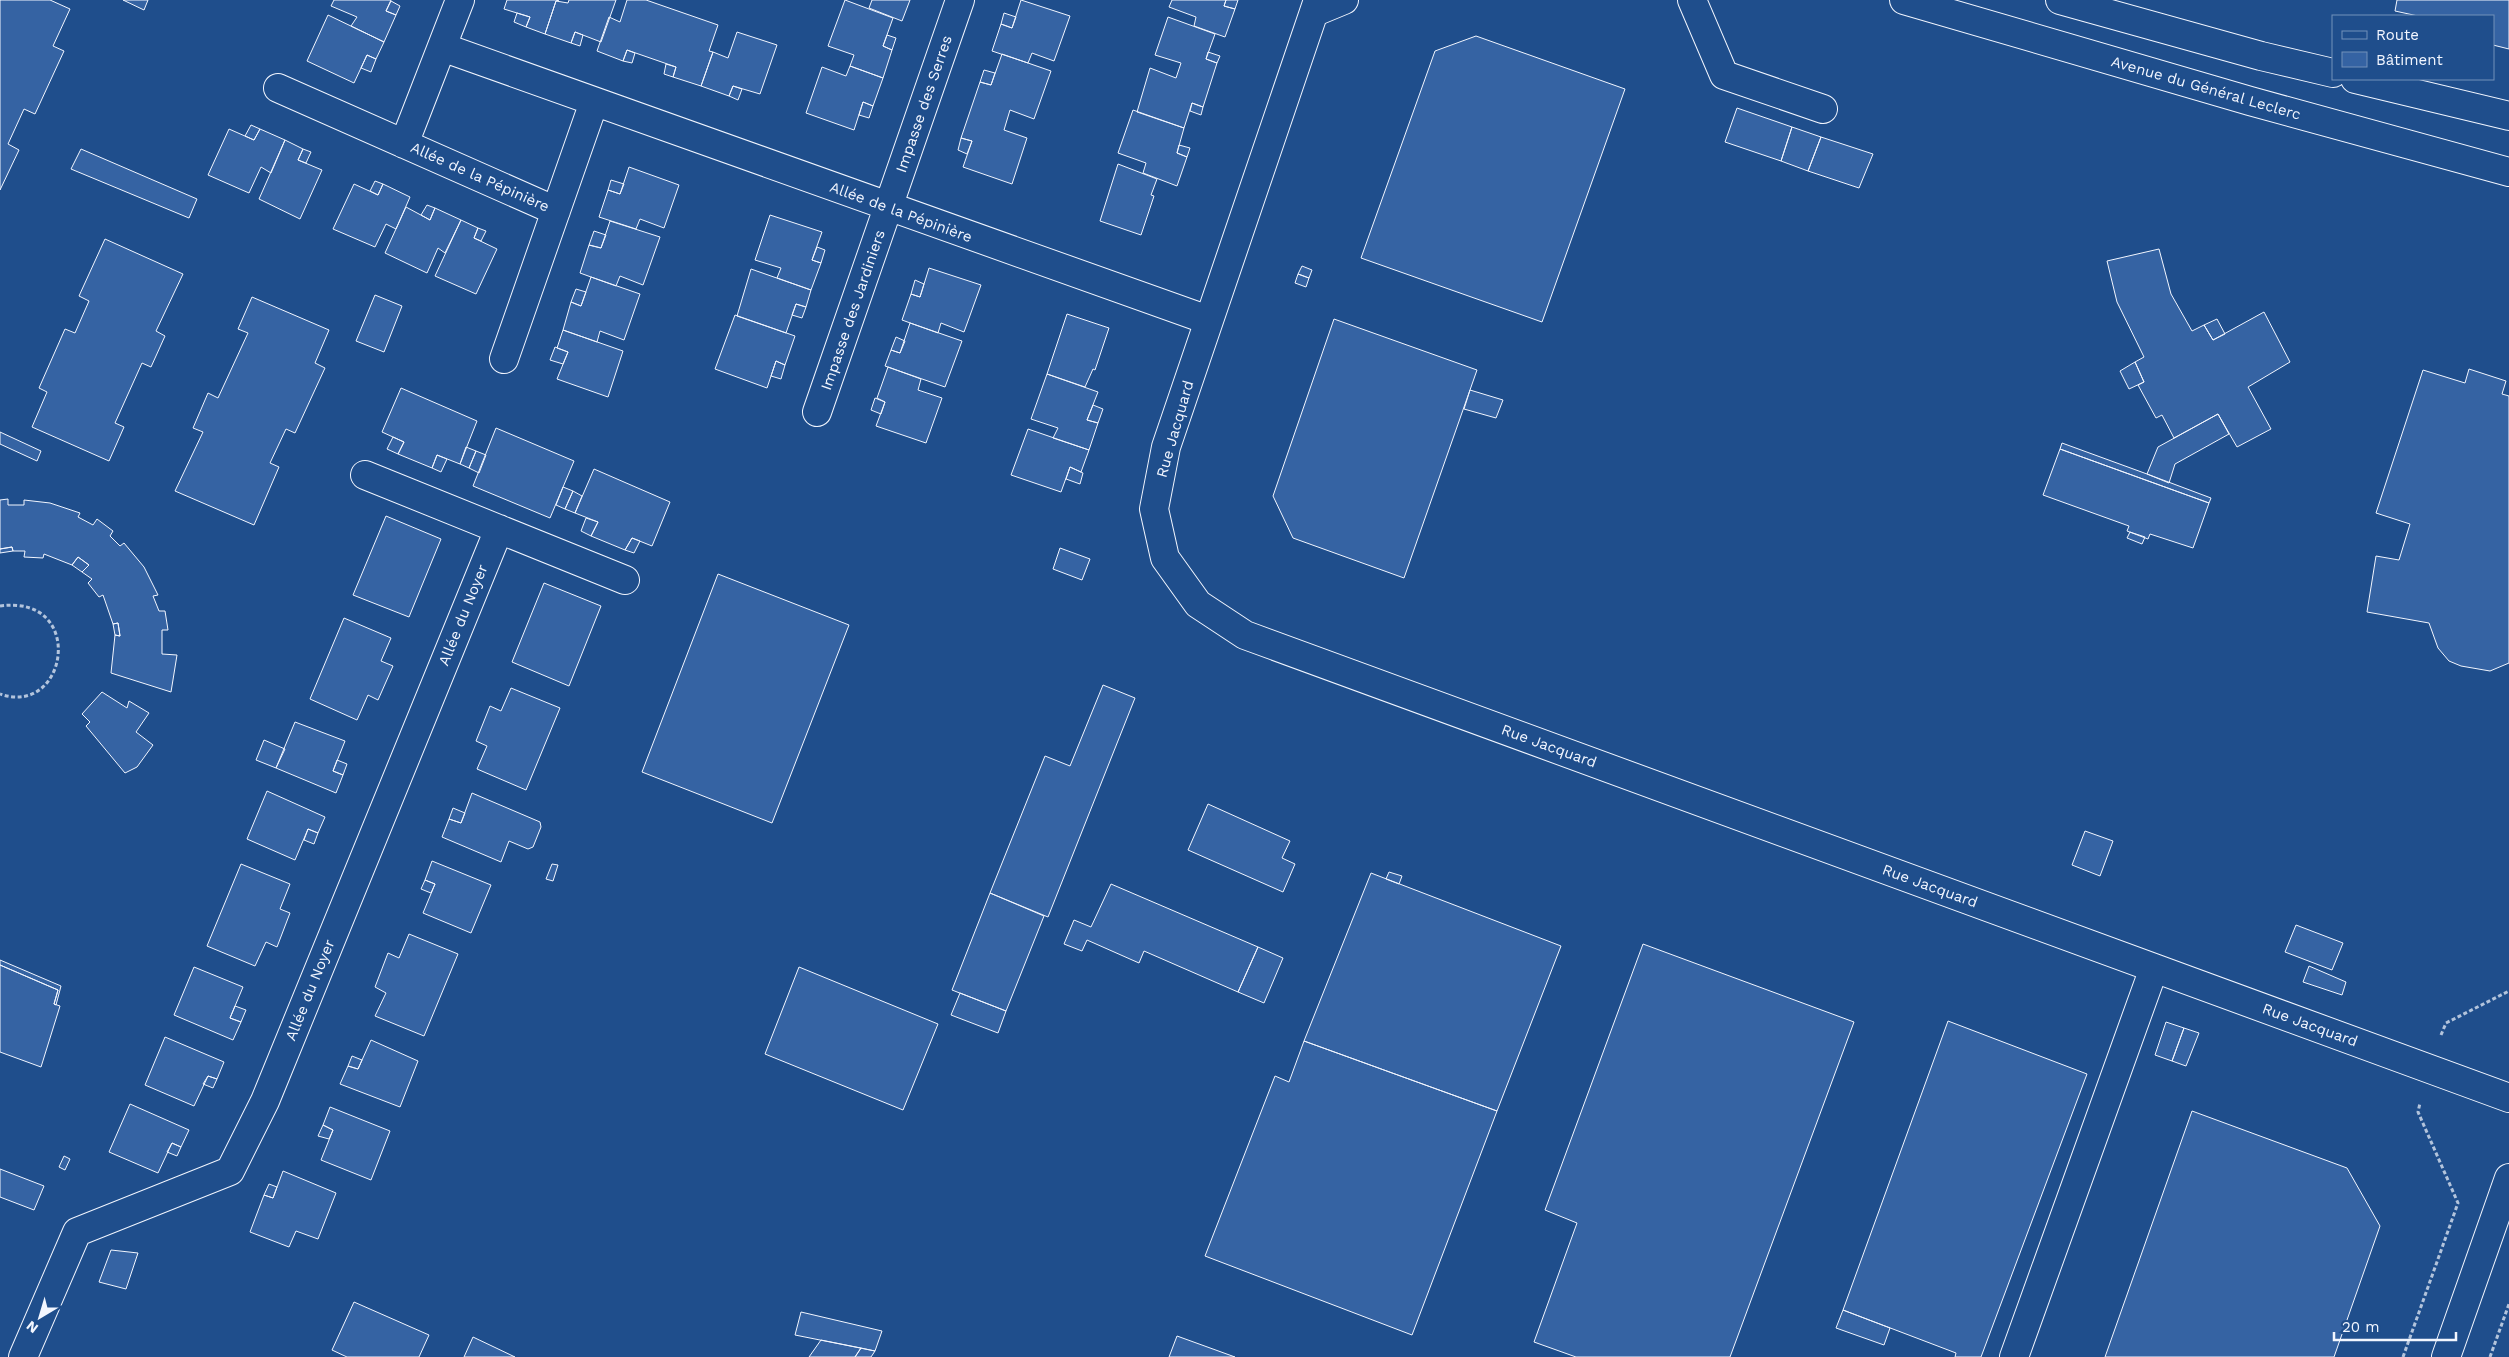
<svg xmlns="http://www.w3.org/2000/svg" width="2509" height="1357" font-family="'Work Sans',sans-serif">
<rect width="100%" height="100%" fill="#1f4e8c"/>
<path fill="#3563a3" stroke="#f2f6ff" d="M0,0H50L70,9L53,46L64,51L35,114L24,109L8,144L19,150L0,190Z
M123,0H148L144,10Z
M334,0H391L386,11L396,15L384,42L351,26L357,17L331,6Z
M507,0H559L556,1L545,34L526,27L530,17L504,9Z
M569,0H616L601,42L575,32L571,43L545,34L556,1L568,3Z
M627,0H646L718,25L709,51L713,52L701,86L673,77L676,67L627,50L623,61L597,51L609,17L620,22Z
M845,0L893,18L883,46L892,50L883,78L850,66L854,55L828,46Z
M872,0H910L902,21L869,8Z
M1021,0L1070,16L1054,61L1032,53L1028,63L992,51L1001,24L1012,28Z
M1172,0H1226L1224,6L1235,9L1225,37L1194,26L1196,17L1169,7Z
M1226,0H1238L1235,9L1224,6Z
M2397,0H2509V49L2493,45V16H2418L2395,11Z
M391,1L400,6L396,15L386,11Z
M517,13L530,17L526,27L514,22Z
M1004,13L1016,17L1012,28L1001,24Z
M328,15L384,42L376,59L367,55L354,83L307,61Z
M1168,17L1215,34L1206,59L1217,63L1203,107L1192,103L1184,128L1137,112L1150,68L1176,78L1181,63L1155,55Z
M575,32L583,35L580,46L571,43Z
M737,32L777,45L760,94L733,86L729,96L701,86L713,52L728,58Z
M887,35L896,38L892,50L883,46Z
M1476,36L1625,89L1542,322L1361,258L1435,51Z
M627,50L635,53L632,63L623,61Z
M1208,52L1220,56L1217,63L1206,59Z
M1002,54L1051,71L1034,119L1010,110L1004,130L1027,138L1012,184L963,167L972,141L961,138L980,82L991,85Z
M367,55L376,59L371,72L361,68Z
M666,64L676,67L673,77L664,74Z
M850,66L883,78L873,106L863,102L854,130L806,113L822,67L846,76Z
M984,70L995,73L991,85L980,82Z
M733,86L742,89L738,100L729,96Z
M863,102L873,106L869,118L859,115Z
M1192,103L1203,107L1201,115L1190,111Z
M1737,108L1792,127L1781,161L1725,142Z
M1133,110L1184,128L1177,153L1187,157L1177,186L1143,173L1146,163L1118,153Z
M251,125L260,129L254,140L245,136Z
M1792,127L1821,137L1808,171L1781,161Z
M229,129L254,140L260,129L285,140L271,173L261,167L249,193L208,175Z
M1821,137L1873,154L1859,188L1808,171Z
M961,138L972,141L967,154L958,150Z
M285,140L303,149L298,160L322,170L300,219L259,199Z
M1179,145L1190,148L1187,157L1177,153Z
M81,149L197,199L189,218L71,169Z
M303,149L311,152L306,163L298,160Z
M1118,164L1157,179L1151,195L1154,196L1141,235L1100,221Z
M629,167L679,185L664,228L640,219L636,229L599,217L608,190L620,194Z
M611,180L624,184L620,194L608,190Z
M375,181L383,184L378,195L370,191Z
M354,184L378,195L383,184L410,197L396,229L386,224L375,247L333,229Z
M427,205L435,208L430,220L421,215Z
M406,207L430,220L435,208L461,220L445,253L438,248L427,273L385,253Z
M770,215L822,232L812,260L821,263L811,290L777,278L781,268L755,260Z
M461,220L478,228L474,238L497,249L476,294L435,276Z
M610,221L660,237L643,285L620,276L616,286L580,273L589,245L601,248Z
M478,228L486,231L481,241L474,238Z
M594,231L606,235L601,248L589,245Z
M105,239L183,274L156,331L165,336L151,367L142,363L115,423L124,427L109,461L32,427L47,392L39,388L65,329L75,333L89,301L79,296Z
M817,247L825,250L821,263L812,260Z
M2159,249L2171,294L2192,331L2204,325L2213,340L2264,312L2290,362L2248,387L2271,429L2237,447L2218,414L2174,438L2162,415L2156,418L2138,385L2144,382L2135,362L2144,357L2117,302L2107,261Z
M1302,266L1312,270L1309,278L1298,274Z
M929,268L981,285L964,332L941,323L938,333L902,320L911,294L920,297Z
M751,269L811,290L806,307L796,304L786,333L737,316Z
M1298,274L1309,278L1306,287L1295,283Z
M591,277L640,294L624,340L600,331L597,342L563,330L571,302L581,306Z
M915,280L924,284L920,297L911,294Z
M576,289L586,292L581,306L571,302Z
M375,295L402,306L384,352L356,341Z
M252,297L329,330L315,363L325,368L295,433L286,429L270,463L279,467L254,525L175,491L203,432L193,428L208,393L218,398L248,333L238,329Z
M796,304L806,307L802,318L792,315Z
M1067,314L1109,328L1095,370L1093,369L1085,387L1047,374Z
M735,315L795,336L785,365L776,361L767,388L715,369Z
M1334,319L1477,370L1404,578L1293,538L1273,496Z
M2217,319L2225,334L2213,340L2204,325Z
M910,323L962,341L945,387L885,366L891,350L900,353Z
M563,330L623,351L608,397L557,379L568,352L557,348Z
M896,337L905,341L900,353L891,350Z
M555,347L568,352L563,364L550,360Z
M776,361L785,365L781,379L771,376Z
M2135,362L2144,382L2129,389L2120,371Z
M888,367L921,379L918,390L942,398L926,443L876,426L885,402L877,398Z
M2469,369L2506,381L2502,394L2509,396V663L2490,671L2461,666L2449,661L2438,648L2429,623L2367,612L2376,556L2399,560L2410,524L2376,513L2423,370L2465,383Z
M1047,374L1098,392L1087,420L1098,423L1089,450L1053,438L1058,428L1031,419Z
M401,388L477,421L460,464L437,455L432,468L398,454L404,442L382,432Z
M1470,390L1503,400L1496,418L1464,409Z
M875,398L885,402L881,414L871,410Z
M1093,405L1103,409L1098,423L1087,420Z
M2218,414L2229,434L2175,464L2169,483L2147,474L2158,447Z
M496,428L574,461L550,518L473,486Z
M1028,429L1089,450L1081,472L1070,467L1061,492L1011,475Z
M0,432L41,451L37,461L0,444Z
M393,437L404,442L398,454L387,449Z
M2062,443L2147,474L2211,498L2209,503L2060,449Z
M466,447L476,451L469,468L460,464Z
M2060,449L2209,503L2193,548L2150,534L2148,539L2127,531L2129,526L2043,495Z
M476,451L486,455L479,473L469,468Z
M437,455L447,459L441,472L432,468Z
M1070,467L1083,473L1080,484L1066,479Z
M594,469L670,502L652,546L632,538L625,550L591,536L598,522L575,513Z
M563,487L573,491L565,509L556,505Z
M573,491L582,496L575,513L565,509Z
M8,499V505H24V500L50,503L80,513L78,517L93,525L97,519L113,531L110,536L120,546L124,543L144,567L158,595L153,596L159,611H165L168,630H162V654L177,655L171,692L111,673L115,635L120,636L118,623L113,624L103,595L99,597L88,583L92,579L82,572L89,565L78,557L72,565L44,554L43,558L24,557L25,551H13L12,547L0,549V500Z
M386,516L441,539L409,617L353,595Z
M586,518L598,522L591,536L581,531Z
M2130,532L2145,537L2142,544L2127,538Z
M632,538L640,541L634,553L625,550Z
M12,547L13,551L0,553V549Z
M1060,548L1090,559L1082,580L1053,569Z
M78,557L89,565L82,572L72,565Z
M718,574L849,625L772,823L642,772Z
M544,583L601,606L569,686L512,662Z
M344,618L391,638L381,661L393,666L378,700L368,695L357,720L310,699Z
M118,623L120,636L115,635L113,624Z
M1103,685L1135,698L1048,917L990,893L1045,756L1070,766Z
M511,688L560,708L526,790L477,769L487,746L476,741L490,706L501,711Z
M102,692L127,708L129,701L149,713L136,732L153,745L137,767L125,773L86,726L90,722L82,714Z
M295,722L345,741L333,771L343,775L336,793L276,768Z
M264,740L285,749L276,768L256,760Z
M337,760L347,764L343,775L333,771Z
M267,791L325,817L318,833L308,829L295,860L247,839Z
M472,793L540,822L541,827L533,847L528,849L509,841L501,862L442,837L449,819L461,823Z
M1208,804L1290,841L1282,858L1295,864L1283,892L1188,850Z
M453,808L465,813L461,823L449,819Z
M308,829L318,833L314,844L304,840Z
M2085,831L2113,841L2100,876L2072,865Z
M432,861L491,885L471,933L423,913L435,884L425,880Z
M241,864L290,884L280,909L290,913L277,947L266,942L255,966L207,946Z
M552,864L558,865L553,881L546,879Z
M1389,872L1402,876L1399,884L1386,879Z
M1371,873L1561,946L1497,1111L1304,1041Z
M425,880L435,884L431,893L421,889Z
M1111,884L1258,947L1238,992L1144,951L1139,963L1087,940L1082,951L1064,944L1074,920L1091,927Z
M990,893L1044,916L1006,1011L952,990Z
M2296,925L2343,943L2332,970L2285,952Z
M409,934L458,954L424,1036L375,1016L386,993L375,987L388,953L399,958Z
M1643,944L1854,1022L1730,1357H1576L1534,1342L1577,1223L1545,1210Z
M1258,947L1283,958L1264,1003L1238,992Z
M0,960L61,986L56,1005L54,1004L58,990L0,965Z
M0,965L58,990L54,1004L60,1006L41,1067L0,1052Z
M2309,966L2346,982L2342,995L2303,982Z
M194,967L243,987L230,1018L241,1022L233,1040L174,1015Z
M799,967L938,1024L903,1110L765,1054Z
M960,993L1006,1011L998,1033L951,1015Z
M235,1006L246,1010L241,1022L230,1018Z
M1948,1021L2087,1074L1981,1357H1955L1956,1353L1843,1310Z
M2166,1022L2184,1028L2172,1061L2155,1055Z
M2184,1028L2199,1033L2186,1066L2172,1061Z
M165,1037L224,1062L217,1079L208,1076L194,1106L145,1085Z
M371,1040L418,1061L400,1107L340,1084L348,1066L358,1069Z
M1304,1041L1497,1111L1412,1335L1205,1256L1275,1076L1289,1082Z
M352,1056L362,1060L358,1069L348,1066Z
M208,1076L217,1079L213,1088L203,1084Z
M130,1104L189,1130L181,1147L172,1143L158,1173L109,1152Z
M330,1107L390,1131L371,1180L321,1160L333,1130L323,1125Z
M2192,1111L2347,1168L2380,1226L2334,1357H2105Z
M323,1125L333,1130L329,1139L318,1136Z
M172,1143L181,1147L177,1156L167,1152Z
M64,1156L70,1159L65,1170L59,1167Z
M0,1169L44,1186L34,1210L0,1197Z
M283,1171L336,1193L318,1239L296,1231L289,1247L250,1232L264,1195L273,1198Z
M269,1184L277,1187L273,1198L264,1195Z
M111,1250L138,1253L126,1289L99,1282Z
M354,1302L429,1335L419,1357H347L332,1350Z
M1843,1310L1890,1328L1884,1345L1836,1328Z
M801,1312L882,1331L875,1351L795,1335Z
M1177,1336L1235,1357H1169Z
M473,1337L515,1357H464Z
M821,1340L861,1348L855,1357H809Z
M861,1348L875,1351L871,1357H855Z"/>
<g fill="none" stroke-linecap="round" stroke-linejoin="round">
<defs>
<path id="minor" d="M1318,0L1166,447L1154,509L1165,558L1198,604L1245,635L2509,1098
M1692,0L1724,75L1823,109
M1315,12L1344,0
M442,47L1208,320
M278,88L556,211
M404,144L460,0
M504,359L594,102
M817,412L960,0
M365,475L625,580
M23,1357L77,1232L230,1171L265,1101L499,529
M2014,1357L2154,968
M2446,1357L2509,1178"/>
<path id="major" d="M1904,0L2250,101L2509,172
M2060,0L2261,56L2333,73
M2355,79L2509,116"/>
</defs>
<use href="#minor" stroke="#f2f6ff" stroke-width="30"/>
<use href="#major" stroke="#f2f6ff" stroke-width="30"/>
<path stroke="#b3c4dc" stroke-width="3" stroke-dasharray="4 2.5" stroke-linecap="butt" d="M0,606C87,594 68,718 0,694
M2441,1035L2446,1023L2509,991
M2403,1357L2458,1203L2418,1112L2420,1103
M2490,1357L2509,1304"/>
<use href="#minor" stroke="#1f4e8c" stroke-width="28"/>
<use href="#major" stroke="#1f4e8c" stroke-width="28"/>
</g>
<g text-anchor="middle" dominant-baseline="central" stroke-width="4" stroke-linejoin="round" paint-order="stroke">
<g font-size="15" fill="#f2f6ff" stroke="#1f4e8c">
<text transform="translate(2206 88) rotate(16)">Avenue du Général Leclerc</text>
<text transform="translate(924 104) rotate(-71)">Impasse des Serres</text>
<text transform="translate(480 177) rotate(24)">Allée de la Pépinière</text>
<text transform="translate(901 212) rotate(20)">Allée de la Pépinière</text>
<text transform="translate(853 310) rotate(-71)">Impasse des Jardiniers</text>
<text transform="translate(1175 429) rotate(-74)">Rue Jacquard</text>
<text transform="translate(463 615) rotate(-68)">Allée du Noyer</text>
<text transform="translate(1549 746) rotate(20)">Rue Jacquard</text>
<text transform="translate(1930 886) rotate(20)">Rue Jacquard</text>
<text transform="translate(310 990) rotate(-68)">Allée du Noyer</text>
<text transform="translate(2310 1025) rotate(20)">Rue Jacquard</text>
</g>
</g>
<rect x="2332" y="15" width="162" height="65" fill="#1f4e8c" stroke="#7391ba"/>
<rect x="2342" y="31" width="25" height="8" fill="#1f4e8c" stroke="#7391ba"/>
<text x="2376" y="40" font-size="15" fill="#f2f6ff">Route</text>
<rect x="2342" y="52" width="25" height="15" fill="#3563a3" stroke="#7391ba"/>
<text x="2376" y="65" font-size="15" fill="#f2f6ff">Bâtiment</text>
<g transform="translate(40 1317) rotate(218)" stroke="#1f4e8c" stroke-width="4" paint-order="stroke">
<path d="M0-4L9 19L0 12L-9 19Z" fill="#f2f6ff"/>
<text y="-8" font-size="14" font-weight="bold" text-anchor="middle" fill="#f2f6ff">N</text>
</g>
<path d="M2334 1332v8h122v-8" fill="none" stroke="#f2f6ff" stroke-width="2.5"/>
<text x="2342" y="1332" font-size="15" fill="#f2f6ff" stroke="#1f4e8c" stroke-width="4" paint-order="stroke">20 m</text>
</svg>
